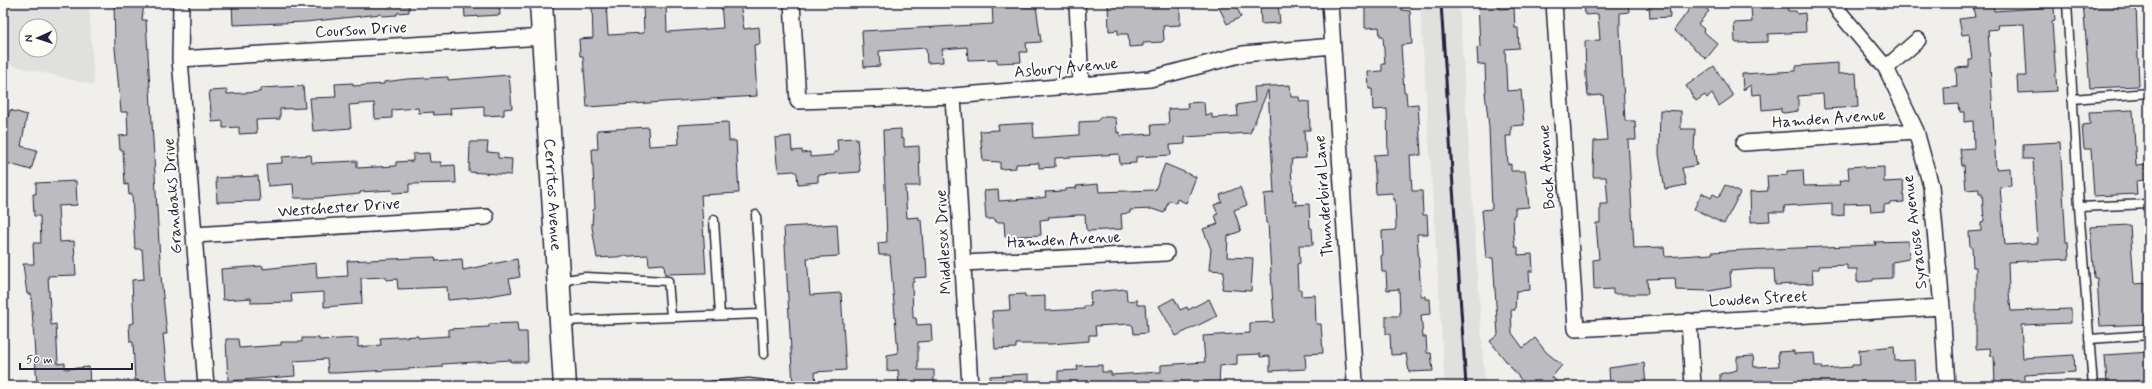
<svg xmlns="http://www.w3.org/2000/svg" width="2152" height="389" font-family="Mynerve,sans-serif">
<rect width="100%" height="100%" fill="#f0efec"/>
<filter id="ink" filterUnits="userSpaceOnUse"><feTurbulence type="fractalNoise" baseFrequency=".025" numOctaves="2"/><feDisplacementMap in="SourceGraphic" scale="8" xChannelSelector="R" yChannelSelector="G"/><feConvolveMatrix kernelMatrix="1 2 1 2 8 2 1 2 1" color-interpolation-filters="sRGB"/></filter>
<g filter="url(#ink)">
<path fill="#e0e0df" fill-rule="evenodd" d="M3,3H89L94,85L3,63ZM26,26H50V50H26Z
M1420,3H1459L1485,386H1445Z"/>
<path fill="#bcbcc0" stroke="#22223b" d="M114,3H144L142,20H146L161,277L167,334H163L168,386H138V380H135L133,342H130L129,324L134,323L132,280L144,279L142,249H135L132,194L129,195L128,184L125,185L123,150H120L119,136L128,135L127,112H121L115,48Z
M232,3H283V5L315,3H409V12L397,13V15L382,16L381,14L305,22L233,25Z
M464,3H499L500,15L465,17Z
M592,3H606L608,35L644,33L643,3H666L667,32L723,28L721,3H740L744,29L759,27L760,44L754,45L757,96L587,107L583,56H580L579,39L593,38Z
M992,3H1024V7L1036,6L1041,42L1026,43L1027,52H1020L1021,62L997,63V59L968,60L967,47L942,49L943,62L927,63L926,48L879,51L880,66L864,67L862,31L993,24Z
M1108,3H1180V25L1163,26L1164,40L1162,42L1143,43V46L1129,47L1128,34H1118V30L1109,31Z
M1217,3H1235L1241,17L1227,24Z
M1260,3H1278L1280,23L1261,24Z
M1365,3H1401V10L1410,11L1412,44L1401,45L1404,92H1406L1407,105L1418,104L1421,155H1410L1412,191H1422L1423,215H1427L1428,234H1417L1421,296H1425V299H1430L1431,314L1421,315L1423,337H1426L1427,353H1431L1433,371L1409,372L1406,354L1391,355L1390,334H1386V316H1400L1399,289L1387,290L1386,272H1382L1381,256L1383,255L1382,231L1395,230L1396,227L1395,199H1393L1392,193L1376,194L1374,155L1388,154L1387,109L1373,110L1372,89H1369L1368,72L1382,71V64H1385L1383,36H1380L1379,27L1365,28Z
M1478,3H1499L1500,9L1514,8L1515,28H1518L1519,48L1505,49L1507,91L1521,90L1524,125L1511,126V136H1506L1508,165L1511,164V171H1525L1529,207L1515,208V215L1513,216L1514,238L1515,247H1518V255L1532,254L1533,271H1529L1530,290L1516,291L1515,310H1511L1512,333L1523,348L1535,338L1546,352L1562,365L1552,377L1562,386H1526L1490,341L1498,335L1493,258H1486L1482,210L1492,209L1489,127L1485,92H1486L1485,64L1478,65L1477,48L1480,47Z
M1584,3H1628L1629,12L1620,13V30L1625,121H1635L1636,140H1628L1634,248L1664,247L1665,257L1712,254V252L1746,250L1876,245L1875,242L1908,241L1909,259L1892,262V278L1873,279V281L1857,282V269H1847V265L1819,266V269H1812L1813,283L1775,285L1774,269H1756L1730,271L1731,287L1710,291L1676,290L1675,278L1647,279L1648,294H1613V289L1594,290L1593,260L1599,259L1596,223H1600V204H1608L1606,177H1593L1594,141L1607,140L1603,95L1588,96L1586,76L1585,41L1600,40L1598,14L1585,15Z
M1649,3H1669L1670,17L1650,18Z
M1694,3H1699L1709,11L1698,24L1704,29L1703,31L1718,44L1706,59L1674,30Z
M1771,3H1787L1788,11H1796L1797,14L1805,13L1806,32L1768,34V42L1737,43L1735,42L1734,23L1752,22L1751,7L1772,5Z
M1972,3H1993L1994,11L2054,7L2055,21L2052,22L2057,91L2018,93L2017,76H2027L2024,24L1997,25L1998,29L1988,30L1996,169L2010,168L2011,186L2000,187L2005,245L2038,243L2033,159H2023V144L2060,142L2066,242H2068L2069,259L2008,262L2009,293L2011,311L2071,309V323L2021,325L2023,358L2074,355L2075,372L2025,375V386H1995L1994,356H1991L1990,348L1976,349V267H1973L1972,247H1970L1969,232L1981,231V222L1984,221L1982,193H1979V189L1966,190L1964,165L1962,166L1960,149L1974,148L1973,121L1964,122V112H1960L1959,104L1945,105L1944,88L1957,87L1956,68L1969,67V60H1972L1969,34L1962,35L1959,19L1975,17Z
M2083,3H2136L2139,86L2090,88Z
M1838,63V74L1856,73L1858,107L1824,109L1823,94L1798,96V111L1784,113L1781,112V108L1762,110L1761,94L1752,95L1751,85L1743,90L1742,74L1796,71V66Z
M1714,66L1733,96L1719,106L1712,94L1707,98L1705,95L1696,101L1686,86Z
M509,75L512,108L504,109V115L484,116V106L450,108L451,114L434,115L433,112L419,113L418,108L392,110V118L375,119L374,103L349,105L351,128L313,131L310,98L336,97L335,84L353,83V86L384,84V82L407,79L448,77V80Z
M1290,85L1291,97H1299L1300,101L1309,102L1310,130H1304L1306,158L1292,159L1291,166L1293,202L1296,201V205L1309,204L1310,228H1312L1313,245H1299L1300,263L1297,264L1298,289H1301V296L1315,295L1316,324H1321L1323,353L1305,354L1306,369L1270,371V356L1260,357V354L1237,355V364L1220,366L1219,384L1174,386H1058V371L1078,370L1077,366L1102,365V372H1111V375L1161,372V365L1205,362L1203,336L1250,333V323L1274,322L1268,223H1266L1264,194L1274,193L1268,90L1250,133L1185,137V144L1170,145L1171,155L1136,157V163L1120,164L1119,154L1055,158V167L1039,168V163L1016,164V168L1000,169V162L983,161L980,131L999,130L998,125L1033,123L1034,138L1079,135V122L1097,121L1101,117H1113V118H1116L1117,133L1120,132V136L1152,134L1151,125L1169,124L1168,109L1188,108L1187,103L1204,102L1205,115L1212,114V118L1238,116L1237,105L1255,102L1254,87Z
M303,86L305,108L280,109V119L256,120L257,133L239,134V127L223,128V121L212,122L209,91L227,90V94L260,92V88Z
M10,110L27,115L21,146L37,150L31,170L3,162V136Z
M1660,110L1681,111V129H1695L1694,150L1697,165L1682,168L1686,185L1665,189L1659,154Z
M2133,110L2136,166L2146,165L2147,180L2136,181L2137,194L2094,196L2091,149H2084L2082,125L2090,124L2089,112Z
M728,122L729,141H736L739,193L701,195L706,273L665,274L664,264L649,265L648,255L597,258L592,227L593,210L595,209L592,149H598L597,130L648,127L649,146L665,145L679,144L678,125Z
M901,129V139L904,138V147L919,146L920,186H905L907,218L919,217V220H921L924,258H926L927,277L914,278V282H912L913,318H916L917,325L931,324L932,341L918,342V370H934V385L899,386L898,370L887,371V355L898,353L890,255H879L878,243L887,242L883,130Z
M791,136L792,151L802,150V153L810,152V157L834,155V152H838L837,139L857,138L860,172L818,175V182L798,184L797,173L794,171L779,172L777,164L775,138Z
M470,142H488L487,152L498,153V158L512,159L511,175L469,172Z
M429,153L430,162H441V166L455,165L456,183L409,184V192L393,193L392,190L360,192V194L317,198H294L293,184L268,186L266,164L282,163V157L311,155L312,163L357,161V168L396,166V162L413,161V154Z
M1165,164L1196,177L1186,203L1177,199L1176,203L1169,200L1164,213L1152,209L1130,210V213L1121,214L1122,229L1088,231L1086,229L1085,215H1078L1048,217L1049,219L1040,220L1041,235L1005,237L1004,222H996L995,219H986L984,191L998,190L999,201L1039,198L1046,197L1045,192L1066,191V189L1077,188L1076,186L1098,184L1099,192L1155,190Z
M1863,166L1864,168L1884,167V182L1903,181L1904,202L1890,203V204L1884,205V211L1871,212L1870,203L1844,204V215L1832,216V203L1784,206L1785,212H1769L1770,221L1751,222L1750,192L1768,191L1767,176L1787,175V171L1803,170L1804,186L1840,185L1839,181L1849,179L1848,167Z
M258,176L260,201L217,202L216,178Z
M76,181L77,205L58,206L60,242L74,241L76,275L48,276L51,325L56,324L58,364L65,363V369L89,367L90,386H37L31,294H27L23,264H34L33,243H41L40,216H34L33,194H36V183Z
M1725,185L1740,193L1724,224L1694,209L1702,193L1711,198L1713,194L1719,197Z
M1240,187L1247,205L1234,210L1241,231L1228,236L1227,257L1253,258L1251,291L1222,289L1224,271L1209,270L1211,249L1203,229L1218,224L1215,215L1218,214L1214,205L1222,202L1220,195Z
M837,224L839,256L807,258L810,295L841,293L846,370L815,372L816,386H793L784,227Z
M2130,225L2134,284L2149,283V324L2100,326L2097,278H2094L2090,227Z
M435,257L436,261L462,259L463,270L517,259L520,277L509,279L512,292L483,297L448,300L447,287L398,289L397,279L386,280V277L361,278L362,304L324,307V292L291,294L292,302L251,303V298L223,300L221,269L263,266V269L316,263L317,278L348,276L347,261Z
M1126,289L1127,301L1137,300V305H1145L1147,333L1134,334L1133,326L1130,324L1095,326L1096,335H1089V341L1051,344H1016V348L995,349L992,311L1010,310L1009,295L1025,294V297L1045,296V311L1084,309V306H1091L1090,292Z
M1174,298L1180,310L1187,307L1188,310L1209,299L1217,316L1176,336L1159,306Z
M517,323L518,332H527L528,362H511V360L442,364V367L336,373H328L327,359L294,361L295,376L228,381L226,339H238L239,348L281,345V342H302V338H319V340L358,338V347L381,345L380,338L418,336V338L449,336V329L489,327V324Z
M1894,346L1895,361L1914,360L1915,380L1877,383V385L1861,386H1720V374L1737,370V357L1753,356L1754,367L1779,366L1778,352L1794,351V354L1814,353L1815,366H1822V369L1852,367V365H1860L1859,350Z
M2149,352V380L2107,383L2105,355Z
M1644,363L1646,386H1610L1609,368Z
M1029,374V386H990V376Z"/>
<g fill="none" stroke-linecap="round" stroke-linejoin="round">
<defs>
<path id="lane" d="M2067,3L2079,207L2093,386
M2072,99L2149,93
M2079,207L2149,204
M756,215L762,314
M714,220L720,315
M559,281L585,277L668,281L671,317
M562,321L762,314L764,354
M2089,339L2149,335
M712,386L749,383L774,386"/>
<path id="street" d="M181,3L180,59L206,386
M792,3L798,101L953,96L1150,79L1243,54L1333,46
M1077,3L1081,84
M1330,3L1355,381L1353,386
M1554,3L1576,329L1942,307
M1834,3L1840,13L1886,68L1916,131L1931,186L1942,307L1947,386
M180,59L543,37
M1886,68L1918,40
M953,96L970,386
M1744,143L1916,131
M194,235L486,217
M963,263L1166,253
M1689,321L1693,386"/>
<g id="secondary">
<path id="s1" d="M541,3L565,386"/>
</g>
</defs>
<use href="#lane" stroke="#22223b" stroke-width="11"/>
<use href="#street" stroke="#22223b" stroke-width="18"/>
<use href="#secondary" stroke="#22223b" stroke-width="25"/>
<use href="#lane" stroke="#fdfcf7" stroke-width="8"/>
<use href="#street" stroke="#fdfcf7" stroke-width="15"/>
<use href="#secondary" stroke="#fdfcf7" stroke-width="22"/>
<path stroke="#22223b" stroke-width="3" d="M1441,3L1466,386"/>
</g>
</g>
<g text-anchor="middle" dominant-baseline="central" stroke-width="4" stroke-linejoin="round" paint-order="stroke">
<g font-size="16" fill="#22223b" stroke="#fdfcf7">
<text transform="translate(361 30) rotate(-3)">Courson Drive</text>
<text transform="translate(1066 68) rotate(-5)">Asbury Avenue</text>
<text transform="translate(1829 119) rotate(-4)">Hamden Avenue</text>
<text transform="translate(1547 167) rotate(-94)">Bock Avenue</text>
<text stroke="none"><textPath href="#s1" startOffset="192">Cerritos Avenue</textPath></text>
<text transform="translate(173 196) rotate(-94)">Grandoaks Drive</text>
<text transform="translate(1324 196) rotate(-94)">Thunderbird Lane</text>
<text transform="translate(339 208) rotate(-4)">Westchester Drive</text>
<text transform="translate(1915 232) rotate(-97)">Syracuse Avenue</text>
<text transform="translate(1064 240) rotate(-3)">Hamden Avenue</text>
<text transform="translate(944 242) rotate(-93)">Middlesex Drive</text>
<text transform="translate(1758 299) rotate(-3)">Lowden Street</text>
</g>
</g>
<rect width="2152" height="389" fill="none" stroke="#fdfcf7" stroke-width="16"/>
<rect x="8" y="8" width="2136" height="373" fill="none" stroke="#22223b" stroke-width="1.5" filter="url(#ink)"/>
<g transform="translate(38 38) rotate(267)"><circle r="19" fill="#fdfcf7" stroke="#a5a5ac"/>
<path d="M0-3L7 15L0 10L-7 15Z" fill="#22223b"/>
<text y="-6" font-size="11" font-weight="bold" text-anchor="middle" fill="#22223b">N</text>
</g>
<path d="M20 363v6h112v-6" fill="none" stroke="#22223b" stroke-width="2"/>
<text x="26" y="363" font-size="12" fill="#22223b" stroke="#fdfcf7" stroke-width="3" paint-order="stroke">50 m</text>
</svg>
